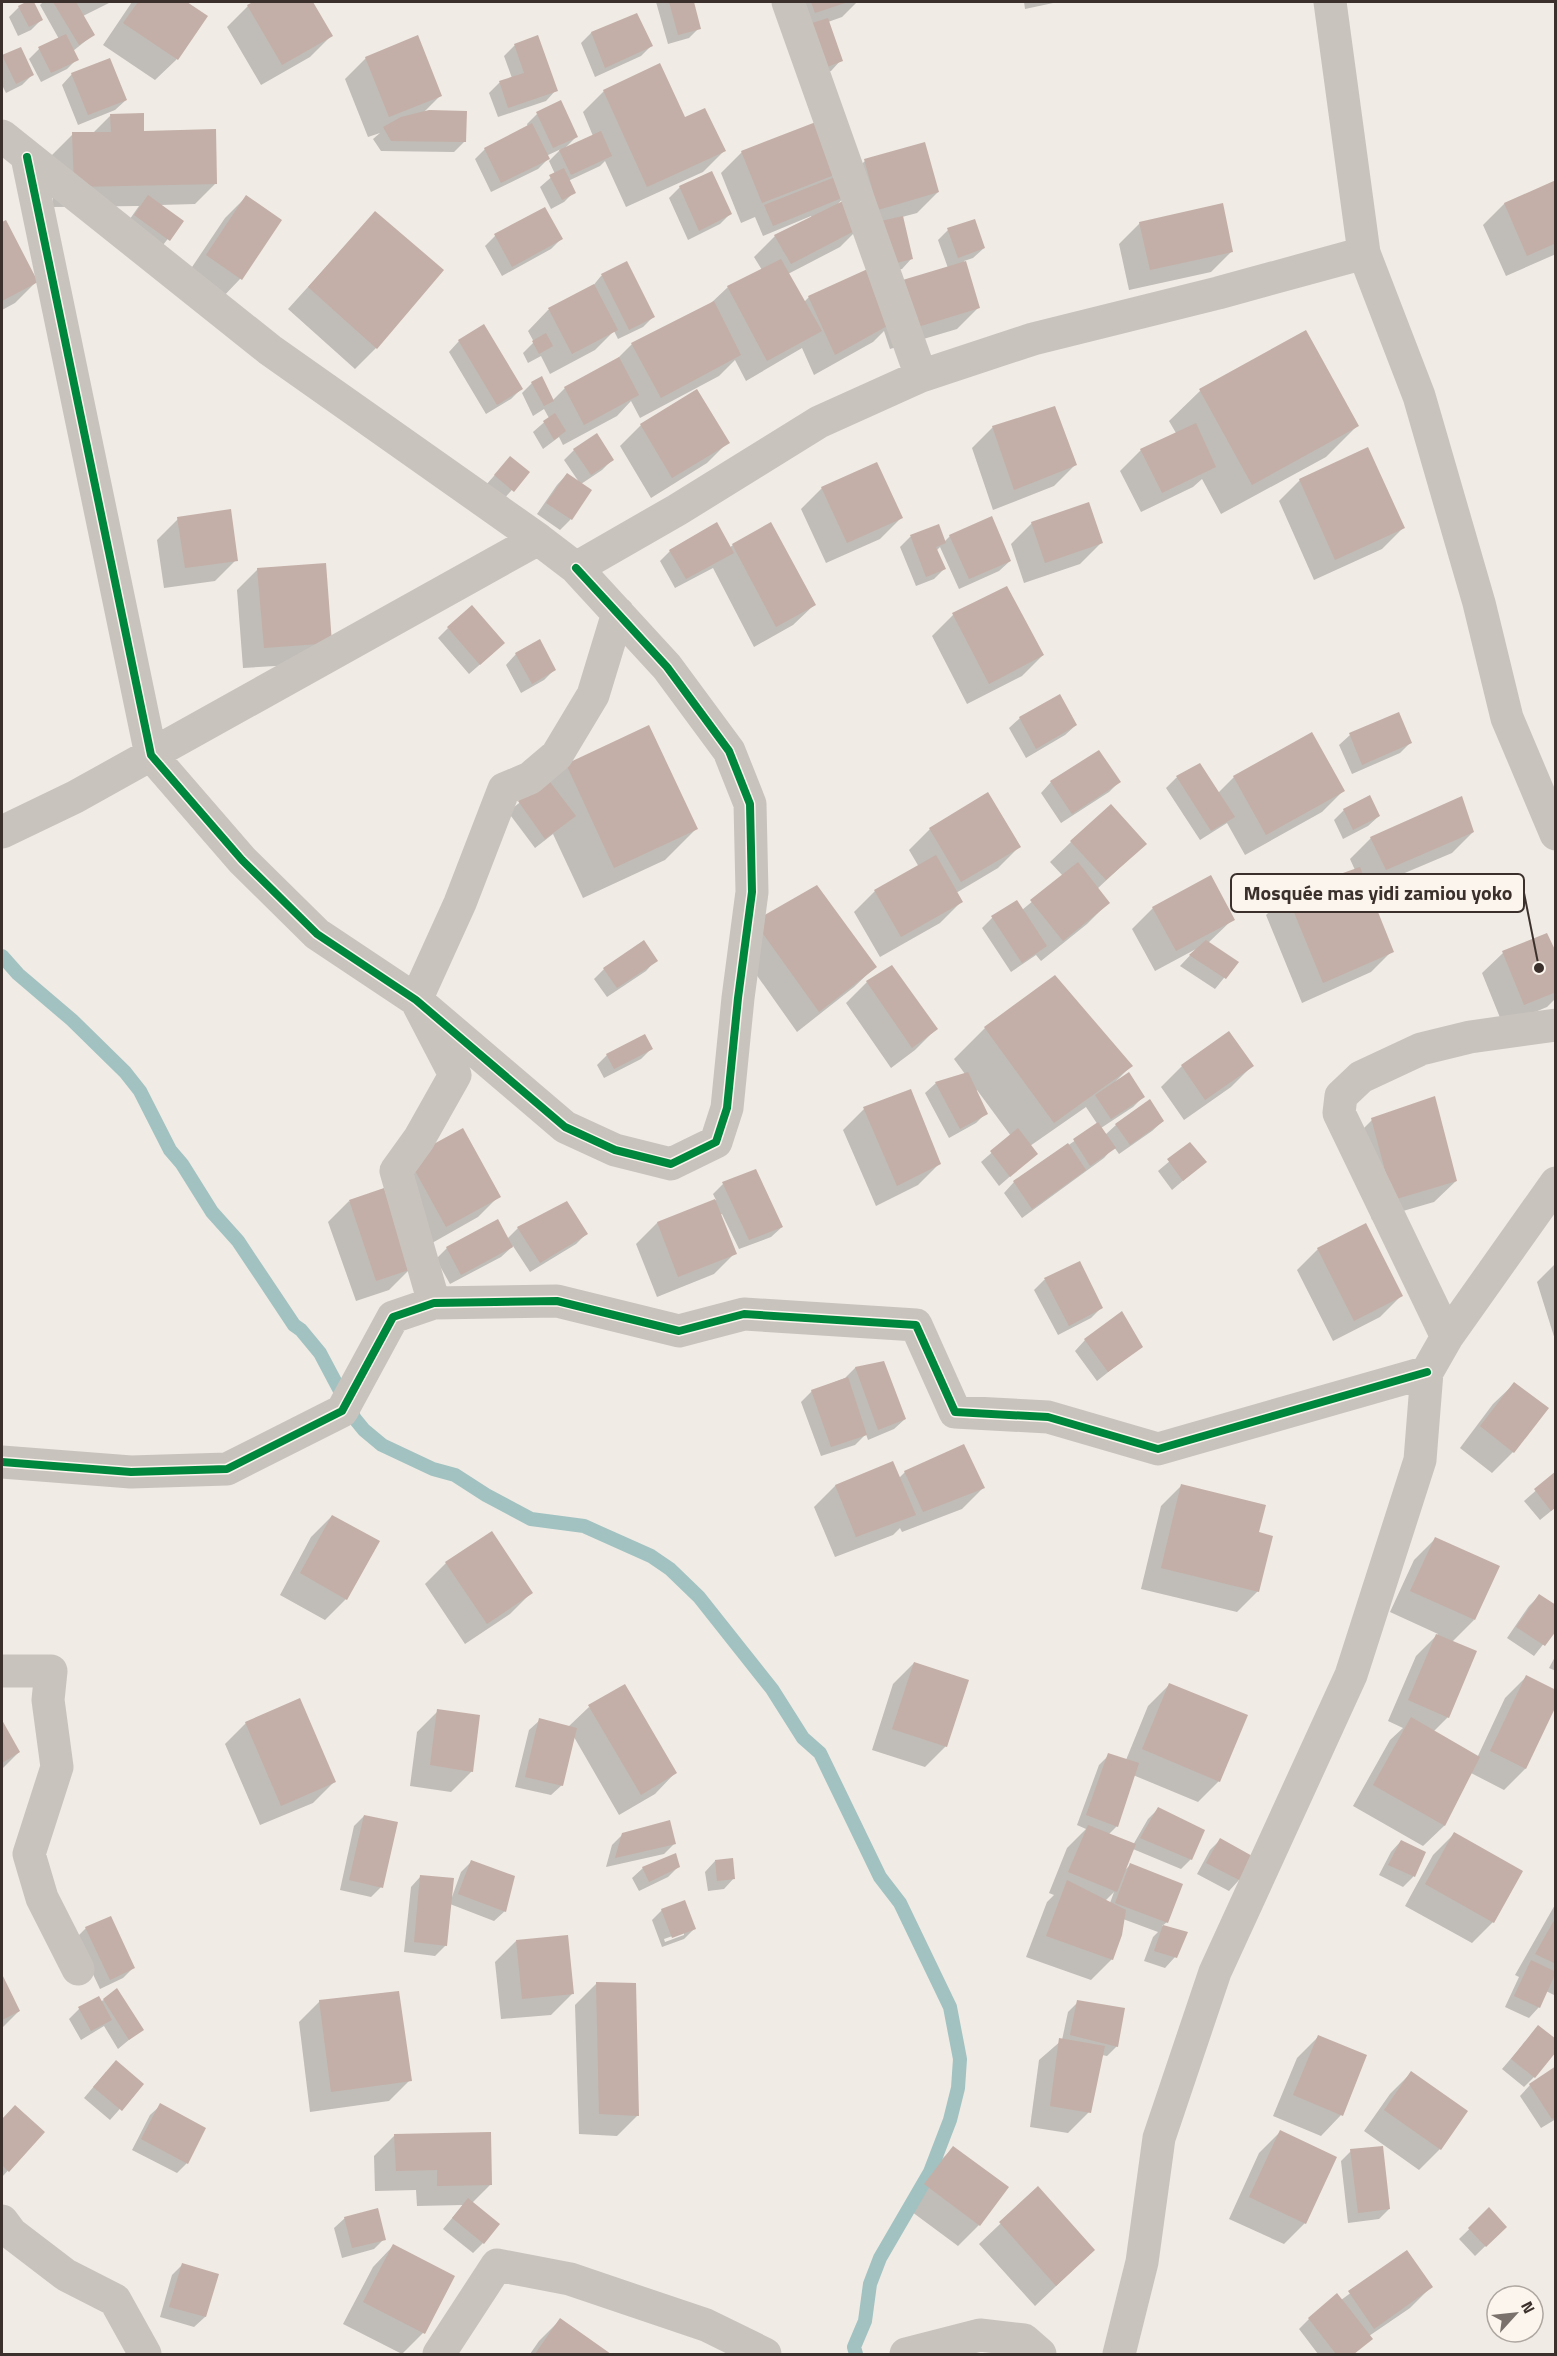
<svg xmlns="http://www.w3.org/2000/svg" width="1557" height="2356" font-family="'Titillium Web',sans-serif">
<rect width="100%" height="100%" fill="#f0ebe5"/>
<path fill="#0003" fill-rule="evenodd" d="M30,2H32L41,20L31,30L18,36L9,17L19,7Z
M43,2H111L83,16L93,35L73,51L77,59L67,69L41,82L29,59L39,49L59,39L40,5Z
M132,2H184L206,16L176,60L155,80L103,45Z
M256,2H311L331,36L310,57L261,85L227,27L248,6Z
M656,2H692L699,28L689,38L668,44Z
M784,2H857L842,17L828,22L841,60L831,71L817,76Z
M1024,2H1058L1025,9Z
M637,15L651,46L641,56L595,77L581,43L591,33Z
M538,37L556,90L546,101L498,117L489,93L499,83L512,78L504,56L514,46Z
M3,57L32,75L22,85L6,93L2,85Z
M366,58L440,96L423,113L465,141L454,152L381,151L373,139L380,133L368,137L345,79Z
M72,74L126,100L115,110L78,125L62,85Z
M604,91L684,119L724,151L703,172L626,207L605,161L600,166L568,181L574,192L564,202L551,209L540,187L555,174L549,161L561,149L546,156L548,159L538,169L491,192L475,159L485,149L528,127L527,124L537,114L576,137L565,148L593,136L583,112Z
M110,116L143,133L216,183L195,204L160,205L182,221L159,250L125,226L139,206L53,207L52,155L73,134H92Z
M820,122L842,183L865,161L938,192L917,213L902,217L912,258L902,269L882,274L857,230L840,247L788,274L804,302L809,297H883L948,268L938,240L948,230L984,248L973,258L964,261L978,308L957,329L890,349L884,331L873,342L814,375L802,348L746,381L735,360L719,376L640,418L631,401L617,416L563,445L559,437L543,449L533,432L549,418L544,409L533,416L522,393L532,383L552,401L565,388L616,360L632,344L710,304L728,287L762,270L754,257L775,236L812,218L811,216L763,236L755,217L741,223L721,173L742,152ZM847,194L849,200L836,206Z
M711,173L730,214L720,224L688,240L669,198L680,187Z
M1556,181V254L1506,276L1483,225L1504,204Z
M246,197L240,279L220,300L186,276L225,218Z
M375,213L442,270L376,348L355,369L288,309Z
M6,222L36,282L15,303L2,310V224Z
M1140,223L1232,251L1211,272L1129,290L1119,244Z
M495,236L561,239L551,249L502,276L485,246Z
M626,263L653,317L643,327L618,339L614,331L595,350L550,374L541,356L528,363L523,353L534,342L528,331L548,310L592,287L601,276Z
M459,341L521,389L511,399L486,414L449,352Z
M697,391L728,442L707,463L651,498L620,446L641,425Z
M1200,391L1357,426L1326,457L1221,514L1202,479L1193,487L1141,512L1120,471L1141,450L1176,433L1169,421Z
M993,427L1075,465L1054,486L993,510L972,448Z
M574,450L612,460L602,470L581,484L590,490L570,520L560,530L537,514L557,485L567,474L579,482L564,460Z
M510,458L528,472L502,501L485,486Z
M1300,480L1403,528L1382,549L1314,580L1279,501Z
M822,488L901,518L880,539L826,563L801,509Z
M178,519L236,560L215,581L164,588L157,540Z
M1032,523L1101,543L1080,564L1024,583L1011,544Z
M938,526L944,542L950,536L1010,561L999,571L959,589L940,547L936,551L944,569L934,579L916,586L900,547L910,537Z
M733,545L814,605L793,625L754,647L713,568L675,588L660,561L670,551L729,548Z
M258,569L331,643L310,664L243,668L237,590Z
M1007,588L1043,655L1022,676L967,704L932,636L953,615Z
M448,628L493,653L469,674L438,638Z
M516,654L554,670L544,680L521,693L506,665Z
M1059,696L1076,725L1065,735L1026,758L1009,728L1020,718Z
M1398,714L1410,743L1400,753L1352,774L1339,745L1350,735Z
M566,765L696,829L665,860L583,898L553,834L535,848L508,812Z
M1199,765L1218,793L1234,777L1343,791L1322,812L1245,855L1227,823L1200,840L1166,788L1176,778Z
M1051,782H1119L1109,792L1061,823L1041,793Z
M1344,810L1379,816L1368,826L1343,839L1334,820Z
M930,829L1019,847L998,868L956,893L961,902L940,923L880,957L854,912L875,891L919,867L909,850Z
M1473,832L1452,853L1367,889L1392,951L1371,972L1302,1003L1266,915L1287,894L1355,870L1350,859L1371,838Z
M1071,842L1145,844L1097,889L1108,903L1087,924L1041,961L1036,955L1011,972L982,928L992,918L1017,902L1022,910L1063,876L1050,862Z
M817,887L875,967L854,987L797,1032L734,943Z
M1153,908L1233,919L1208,943L1237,962L1215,989L1180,966L1196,949L1155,971L1132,929Z
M1503,953L1556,956V998L1547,1007L1503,1025L1482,973Z
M656,960L646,971L607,997L594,979L604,969Z
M867,982L936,1029L915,1050L891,1068L846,1003Z
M985,1028L1131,1066L1115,1082L1143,1097L1133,1107L1101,1128L1105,1135L1116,1125L1163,1121L1152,1131L1119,1154L1114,1147L1104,1158L1022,1218L1004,1193L1014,1182L1098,1125L1086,1107L1030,1146L1036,1154L999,1186L981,1162L1011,1136L977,1090L976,1091L986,1113L976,1123L949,1138L925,1093L936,1083L965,1074L954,1059Z
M651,1049L641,1059L604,1078L597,1065L607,1055Z
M1182,1066H1252L1231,1087L1184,1120L1161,1087Z
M910,1091L939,1164L918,1185L876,1206L843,1130L864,1109Z
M1372,1120L1456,1181L1434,1202L1372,1220L1351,1141Z
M1190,1144L1205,1162L1172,1190L1158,1171Z
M409,1159L499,1196L478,1217L425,1247Z
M723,1184L782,1227L771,1237L739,1249L722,1214L720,1215L735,1253L714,1274L657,1297L636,1244L657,1223L716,1200L713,1194Z
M349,1201L410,1269L389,1290L356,1301L328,1222Z
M498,1221L507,1239L518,1228L586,1234L576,1244L530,1272L513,1246L501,1257L450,1284L436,1259L447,1248Z
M1318,1249L1401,1296L1380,1317L1333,1341L1297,1270Z
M1079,1263L1101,1308L1091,1318L1058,1335L1034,1290L1044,1280Z
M1556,1263V1343L1537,1282Z
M1085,1340L1141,1346L1097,1381L1075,1351Z
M883,1362L905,1419L894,1429L868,1440L866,1434L855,1445L821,1456L801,1402L812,1391L845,1378L855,1368Z
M1514,1384L1513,1452L1492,1473L1460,1448L1493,1404Z
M905,1472L983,1488L962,1509L902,1532L900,1528L893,1535L835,1557L814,1507L835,1486L899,1478Z
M1556,1473V1507L1540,1520L1524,1501Z
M1182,1485L1257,1534L1258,1591L1237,1612L1141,1589L1161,1506Z
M332,1516L346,1599L325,1620L280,1595L311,1537Z
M1435,1539L1474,1620L1452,1642L1448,1717L1433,1732L1477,1758L1505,1698L1526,1677L1556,1702L1525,1769L1504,1790L1471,1773L1444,1826L1423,1846L1353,1806L1390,1740L1403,1728L1388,1721L1416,1656L1438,1634L1390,1612L1414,1560Z
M446,1563L531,1593L510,1614L465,1644L425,1584Z
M1539,1596L1556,1628L1534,1656L1507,1638L1529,1606Z
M1556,1655V1671L1549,1668Z
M914,1663L946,1746L925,1767L872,1750L893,1684Z
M1169,1685L1219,1781L1198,1802L1133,1775L1117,1826L1108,1835L1133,1845L1148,1819L1158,1809L1191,1859L1181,1869L1133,1849L1123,1872L1130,1865L1167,1922L1162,1926L1186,1933L1175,1957L1165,1968L1144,1961L1153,1937L1158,1932L1123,1919L1112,1959L1091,1980L1026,1957L1047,1902L1054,1895L1049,1893L1067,1848L1086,1829L1077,1825L1099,1765L1109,1755L1126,1760L1148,1706ZM1114,1892L1110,1903L1105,1901Z
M589,1707L675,1773L655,1794L619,1815L574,1737L562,1785L551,1795L515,1787L529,1730L540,1720L568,1727Z
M438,1711L472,1771L451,1792L410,1786L417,1732Z
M2,1723L19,1752L2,1769Z
M246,1723L334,1782L313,1803L260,1825L225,1744Z
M364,1816L381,1887L371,1897L340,1890L354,1826Z
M623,1834L674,1844L664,1854L606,1867L612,1845Z
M1454,1834L1493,1922L1472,1943L1405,1906L1433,1855Z
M1220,1840L1239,1880L1229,1891L1197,1874L1210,1850Z
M1401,1841L1424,1852L1413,1877L1403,1887L1379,1875L1391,1852Z
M715,1861L734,1878L724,1889L708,1891L705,1872Z
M471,1862L505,1911L494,1921L450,1904L446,1945L435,1956L404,1952L411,1887L421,1876L452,1897L461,1872Z
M678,1867L668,1877L639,1891L632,1878L643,1868Z
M1556,1903V1996L1546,1991L1539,2007L1529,2018L1505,2007L1519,1977L1515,1975Z
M662,1910L694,1929L684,1939L662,1947L652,1920ZM684,1932V1935L665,1942L664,1939Z
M86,1928L133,1968L123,1978L100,1989L76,1938Z
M516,1941L572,1994L551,2015L501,2019L495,1962Z
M2,1977L19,2011L2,2028Z
M596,1984L638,2115L617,2136L579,2134L575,2005Z
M104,2000L142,2029L118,2049L104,2026L81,2040L69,2019L79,2009Z
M320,2001L410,2080L389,2101L310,2112L299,2022Z
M1078,2002L1117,2046L1107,2056L1102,2055L1089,2112L1068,2133L1030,2127L1039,2060L1062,2040L1068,2012Z
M1538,2027L1534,2077L1524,2087L1502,2069Z
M1318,2037L1341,2115L1321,2136L1273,2116L1297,2058Z
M1556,2068V2119L1541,2128L1520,2096L1530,2085Z
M106,2072L142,2084L110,2120L84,2098Z
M1411,2073L1440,2149L1419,2170L1364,2131L1390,2094Z
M161,2105L187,2163L177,2173L132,2150L150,2115Z
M15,2107L43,2132L2,2177V2121Z
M1280,2132L1305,2223L1284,2244L1229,2219L1259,2153Z
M395,2135L491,2184L472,2203L483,2243L473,2253L443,2229L463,2205L417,2206L416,2190L375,2191L374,2156Z
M953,2148L979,2225L958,2246L904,2206L932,2169Z
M1351,2151L1389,2209L1379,2219L1348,2223L1341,2161Z
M1038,2188L1072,2271L1035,2306L979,2244Z
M1489,2210L1505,2227L1475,2256L1459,2239Z
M345,2218L384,2239L374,2249L342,2258L334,2228Z
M393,2246L453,2277L423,2333L402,2354L343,2324L373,2267Z
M1407,2252L1431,2287L1410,2308L1369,2336L1354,2354H1318L1299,2329L1309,2319L1341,2300Z
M182,2265L205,2317L194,2327L160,2317L172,2275Z
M560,2320L609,2354H530L539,2341Z"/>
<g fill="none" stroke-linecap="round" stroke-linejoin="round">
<path stroke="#a1c2c1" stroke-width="14" d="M2,956L18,974L72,1020L125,1072L140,1091L170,1150L182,1164L212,1212L238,1241L294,1325L301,1330L320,1353L355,1419L364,1430L382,1445L433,1469L455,1475L486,1495L531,1519L584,1526L651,1556L670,1569L699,1597L772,1689L803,1738L820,1753L880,1877L900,1903L950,2007L960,2059L958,2088L950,2120L930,2172L880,2258L870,2284L865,2321L854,2347L856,2354"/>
</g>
<path fill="#c3afa7" d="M26,2H34L43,20L29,27L18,6Z
M53,2H76L95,35L79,45Z
M138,2H187L208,16L178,60L123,23Z
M253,2H313L333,36L282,65L247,5Z
M669,2H694L701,29L678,35Z
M811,2H848L815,13Z
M637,13L653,46L605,68L591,32Z
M828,18L843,61L827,67L812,23Z
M66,34L79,60L51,73L38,47Z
M418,35L442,96L389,117L365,57Z
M538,35L558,91L508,108L499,81L524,73L514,44Z
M21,47L34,75L16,84L2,55Z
M110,58L127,100L88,115L71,73Z
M660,63L685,117L705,108L726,151L647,187L603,90Z
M561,100L578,137L553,148L536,112Z
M429,110L467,111L466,142L391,141L383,127L401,117Z
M144,113V131L216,129L217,184L74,187L72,132H111L110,114Z
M821,120L842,172L762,203L741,151Z
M532,123L550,159L501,183L484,148Z
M601,131L612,156L571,175L559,150Z
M925,142L939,192L878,210L864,159Z
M564,168L576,193L562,200L549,175Z
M712,171L732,214L699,231L679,186Z
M840,175L849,195L773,226L764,205Z
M1556,180V243L1527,256L1504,203Z
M148,195L184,221L170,241L134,215Z
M246,195L282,220L242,280L206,255Z
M851,197L862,227L791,264L774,235Z
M1223,203L1233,252L1150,270L1139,222Z
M545,207L563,239L512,267L494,234Z
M375,211L444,270L377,349L308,287Z
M903,216L913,259L892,264L881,221Z
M975,219L985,248L958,258L947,228Z
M6,220L38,282L2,301V222Z
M781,259L822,331L767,361L727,286Z
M627,261L655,317L629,330L601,274Z
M966,261L980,308L911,329L896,282Z
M872,267L896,321L835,355L808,296Z
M594,284L618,330L572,354L548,308Z
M714,301L741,355L661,398L631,343Z
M484,324L523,389L497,405L458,340Z
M1306,330L1359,426L1252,485L1199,389Z
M546,333L553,346L539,354L532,341Z
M619,357L639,395L584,425L564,387Z
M542,376L554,401L544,406L531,382Z
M697,389L730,443L672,478L640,424Z
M1055,406L1077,465L1014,490L992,426Z
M555,413L566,431L554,440L543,421Z
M1196,423L1216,467L1162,493L1140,449Z
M597,433L614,460L591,475L573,449Z
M1368,447L1405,528L1335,560L1299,479Z
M510,456L530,472L514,492L494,475Z
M877,462L903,518L847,543L821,487Z
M567,473L592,490L572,520L546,503Z
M1089,502L1103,543L1045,563L1031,522Z
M231,509L238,561L185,568L177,517Z
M992,516L1011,561L969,579L949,535Z
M717,522L734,553L686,579L669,550Z
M771,522L816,605L776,627L732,544Z
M939,524L946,543L936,547L946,569L926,577L910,535Z
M326,563L332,643L264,648L257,568Z
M1007,586L1044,655L989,684L952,613Z
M472,605L505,643L480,665L447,627Z
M540,639L556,670L532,684L515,653Z
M1060,694L1077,725L1036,749L1019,717Z
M1399,712L1412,743L1362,765L1349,733Z
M649,725L698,829L614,868L566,764Z
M1312,732L1345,791L1266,835L1233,776Z
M1099,750L1121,782L1072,814L1050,781Z
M1200,763L1235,817L1211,831L1176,776Z
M547,778L576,816L545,839L518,801Z
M988,792L1021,847L961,882L929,828Z
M1370,795L1380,816L1353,830L1343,809Z
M1462,796L1474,832L1386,870L1370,837Z
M1111,804L1147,844L1106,880L1070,841Z
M936,855L963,902L901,937L874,890Z
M1078,862L1110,903L1063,941L1030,900Z
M1360,867L1394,952L1323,983L1286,893Z
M1211,875L1235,920L1176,951L1152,907Z
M817,885L877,967L819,1012L754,921Z
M1017,900L1047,946L1022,963L991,916Z
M1547,933L1556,952V992L1524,1005L1502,951Z
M644,940L658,961L617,988L603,968Z
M1206,940L1239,962L1226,979L1189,955Z
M892,965L938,1029L912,1048L866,981Z
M1055,975L1133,1066L1054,1123L984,1027Z
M1229,1031L1254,1066L1205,1100L1181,1065Z
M645,1034L653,1049L614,1069L606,1054Z
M968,1072L988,1114L960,1129L935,1082Z
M1129,1072L1145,1097L1111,1119L1095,1095Z
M911,1089L941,1164L897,1186L863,1107Z
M1435,1096L1457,1181L1393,1200L1371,1118Z
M1150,1099L1164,1121L1130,1145L1115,1124Z
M1098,1122L1116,1148L1090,1166L1073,1139Z
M463,1128L501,1197L446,1227L408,1158Z
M1018,1128L1038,1154L1010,1177L990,1151Z
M1190,1142L1207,1162L1183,1181L1167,1159Z
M1068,1143L1086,1170L1032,1209L1013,1181Z
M756,1169L783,1227L749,1240L722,1182Z
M384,1188L412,1269L376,1281L349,1200Z
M715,1199L737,1254L678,1277L657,1222Z
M567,1201L588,1234L540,1263L517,1227Z
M498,1219L513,1247L461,1275L446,1247Z
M1366,1223L1403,1296L1354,1321L1317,1248Z
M1080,1261L1103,1308L1069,1326L1044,1278Z
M1122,1311L1143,1347L1108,1372L1084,1339Z
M884,1361L906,1419L878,1430L855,1367Z
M848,1377L867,1435L831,1447L811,1390Z
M1514,1382L1549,1408L1514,1453L1480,1426Z
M964,1444L985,1488L923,1512L904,1471Z
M893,1461L916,1515L856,1537L835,1485Z
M1556,1471V1507L1551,1511L1534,1489Z
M1181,1484L1266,1505L1259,1532L1273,1536L1259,1592L1161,1568Z
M332,1515L380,1541L347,1600L300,1573Z
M492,1531L533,1593L487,1624L445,1562Z
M1435,1537L1500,1566L1475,1620L1410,1591Z
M1539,1594L1556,1605V1631L1545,1646L1516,1627Z
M1436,1634L1477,1651L1449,1718L1408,1700Z
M914,1662L969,1680L947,1747L892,1729Z
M1526,1675L1556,1690V1706L1526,1769L1490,1751Z
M1169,1683L1248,1715L1220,1782L1142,1749Z
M625,1684L677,1773L641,1795L588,1705Z
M300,1698L336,1782L281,1806L245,1722Z
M437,1709L480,1715L473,1772L430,1765Z
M1411,1717L1480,1757L1445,1826L1373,1785Z
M539,1718L577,1728L563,1786L525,1777Z
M2,1720L20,1752L2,1763Z
M1108,1753L1139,1763L1118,1827L1086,1815Z
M1158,1807L1205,1830L1192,1860L1140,1838Z
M364,1815L398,1822L383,1888L349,1880Z
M670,1820L676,1844L615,1858L622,1833Z
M1088,1825L1136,1844L1117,1892L1068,1872Z
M1454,1832L1523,1871L1494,1923L1425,1884Z
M1220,1838L1254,1857L1241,1881L1206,1863Z
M1401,1840L1426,1852L1415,1877L1388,1865Z
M676,1853L680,1867L649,1882L642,1867Z
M733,1858L735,1879L717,1881L715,1860Z
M471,1860L515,1876L506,1912L458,1894Z
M1130,1863L1183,1884L1168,1923L1115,1903Z
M420,1875L454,1878L447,1946L414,1942Z
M1067,1880L1126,1910L1122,1935L1113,1960L1046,1936Z
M685,1900L696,1929L672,1938L661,1909Z
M111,1916L135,1968L110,1980L85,1927Z
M1556,1917V1964L1535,1954Z
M1163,1925L1188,1932L1177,1958L1154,1951Z
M568,1935L574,1994L522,1999L516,1940Z
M1531,1960L1556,1972L1540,2008L1514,1996Z
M2,1974L20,2011L2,2020Z
M596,1982L636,1983L639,2116L599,2114Z
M117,1988L144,2030L129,2040L103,1999Z
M399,1991L412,2081L331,2092L319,2000Z
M99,1996L112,2020L91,2031L78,2007Z
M1077,2000L1125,2008L1118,2047L1070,2035Z
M1538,2025L1556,2039V2052L1535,2078L1511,2059Z
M1318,2035L1367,2055L1343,2116L1293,2095Z
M1059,2038L1105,2046L1091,2113L1050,2106Z
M116,2060L144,2084L122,2111L93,2087Z
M1556,2066V2117L1552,2119L1529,2084Z
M1411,2071L1468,2111L1441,2150L1384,2110Z
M160,2103L206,2128L188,2164L141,2139Z
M15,2105L45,2132L9,2172L2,2165V2119Z
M1280,2130L1337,2157L1306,2224L1249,2197Z
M491,2132L492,2185L437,2186V2170L396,2171L394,2134Z
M953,2146L1009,2187L980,2226L924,2184Z
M1383,2146L1390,2209L1358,2213L1350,2149Z
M1038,2186L1095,2250L1056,2286L999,2222Z
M468,2198L500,2224L484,2244L452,2218Z
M1489,2207L1507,2227L1486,2247L1468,2228Z
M378,2208L386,2240L352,2248L344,2217Z
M393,2244L455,2276L425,2334L363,2302Z
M1407,2250L1433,2287L1374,2329L1348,2291Z
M182,2263L219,2274L206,2317L169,2307Z
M1337,2293L1373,2339L1354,2354H1336L1308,2318Z
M560,2318L611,2354H535Z"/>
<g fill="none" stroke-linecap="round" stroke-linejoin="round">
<path stroke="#c9c3be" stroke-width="33" d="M788,2L921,376
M1330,2L1364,253L1419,396L1479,603L1507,718L1556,834
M2,136L270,350L538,539L576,568L677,510L819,422L921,376L1033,339L1218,293L1364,253
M27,157L151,755L242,860L317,934L416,1000L565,1127L615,1150L671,1164L716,1142L727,1108L738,998L752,892L750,804L729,751L667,667L576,568
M2,832L75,797L538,539
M434,1303L396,1171L419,1139L455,1075L416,1000L460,903L504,789L530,778L557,755L593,695L618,613
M1447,1337L1339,1113L1341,1096L1361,1077L1421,1049L1470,1037L1556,1025
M2,1462L131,1472L227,1469L342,1411L393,1317L434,1303L557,1301L679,1331L744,1314L916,1325L955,1412L1048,1417L1158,1449L1427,1372
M2,1671H51L48,1700L57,1767L29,1854L42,1898L78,1969
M2,2221L11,2233L66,2275L115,2300L145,2354
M439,2354L497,2265L570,2279L706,2325L765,2354
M906,2354L980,2335L1024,2340L1040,2354
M1119,2354L1142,2262L1159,2138L1215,1972L1351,1675L1420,1460L1427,1372L1447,1337L1556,1183"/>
<defs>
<path id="cycleway" d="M27,157L151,755L242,860L317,934L416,1000L565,1127L615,1150L671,1164L716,1142L727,1108L738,998L752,892L750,804L729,751L667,667L576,568
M2,1462L131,1472L227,1469L342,1411L393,1317L434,1303L557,1301L679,1331L744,1314L916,1325L955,1412L1048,1417L1158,1449L1427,1372"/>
</defs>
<use href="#cycleway" stroke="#fbf5ee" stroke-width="11"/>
<use href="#cycleway" stroke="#00873e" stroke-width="8"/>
</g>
<path fill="none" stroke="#3b302b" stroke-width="2" d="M1539 968L1524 893"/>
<circle fill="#3b302b" stroke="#fbf5ee" stroke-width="2" cx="1539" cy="968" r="6"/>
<rect fill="#fbf5ee" stroke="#3b302b" stroke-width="2" x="1231" y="874" width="293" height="38" rx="6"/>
<g font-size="20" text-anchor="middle" font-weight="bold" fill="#3b302b">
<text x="1378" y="900">Mosquée mas yidi zamiou yoko</text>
</g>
<rect width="1557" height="2356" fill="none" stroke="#3b302b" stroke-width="6"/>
<g transform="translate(1515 2314) rotate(63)"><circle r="28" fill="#fbf5ee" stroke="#aea6a0" stroke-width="1.5"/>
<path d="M0-4.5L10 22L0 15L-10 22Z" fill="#7a716c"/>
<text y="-9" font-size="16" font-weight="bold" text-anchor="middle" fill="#3b302b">N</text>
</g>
</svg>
